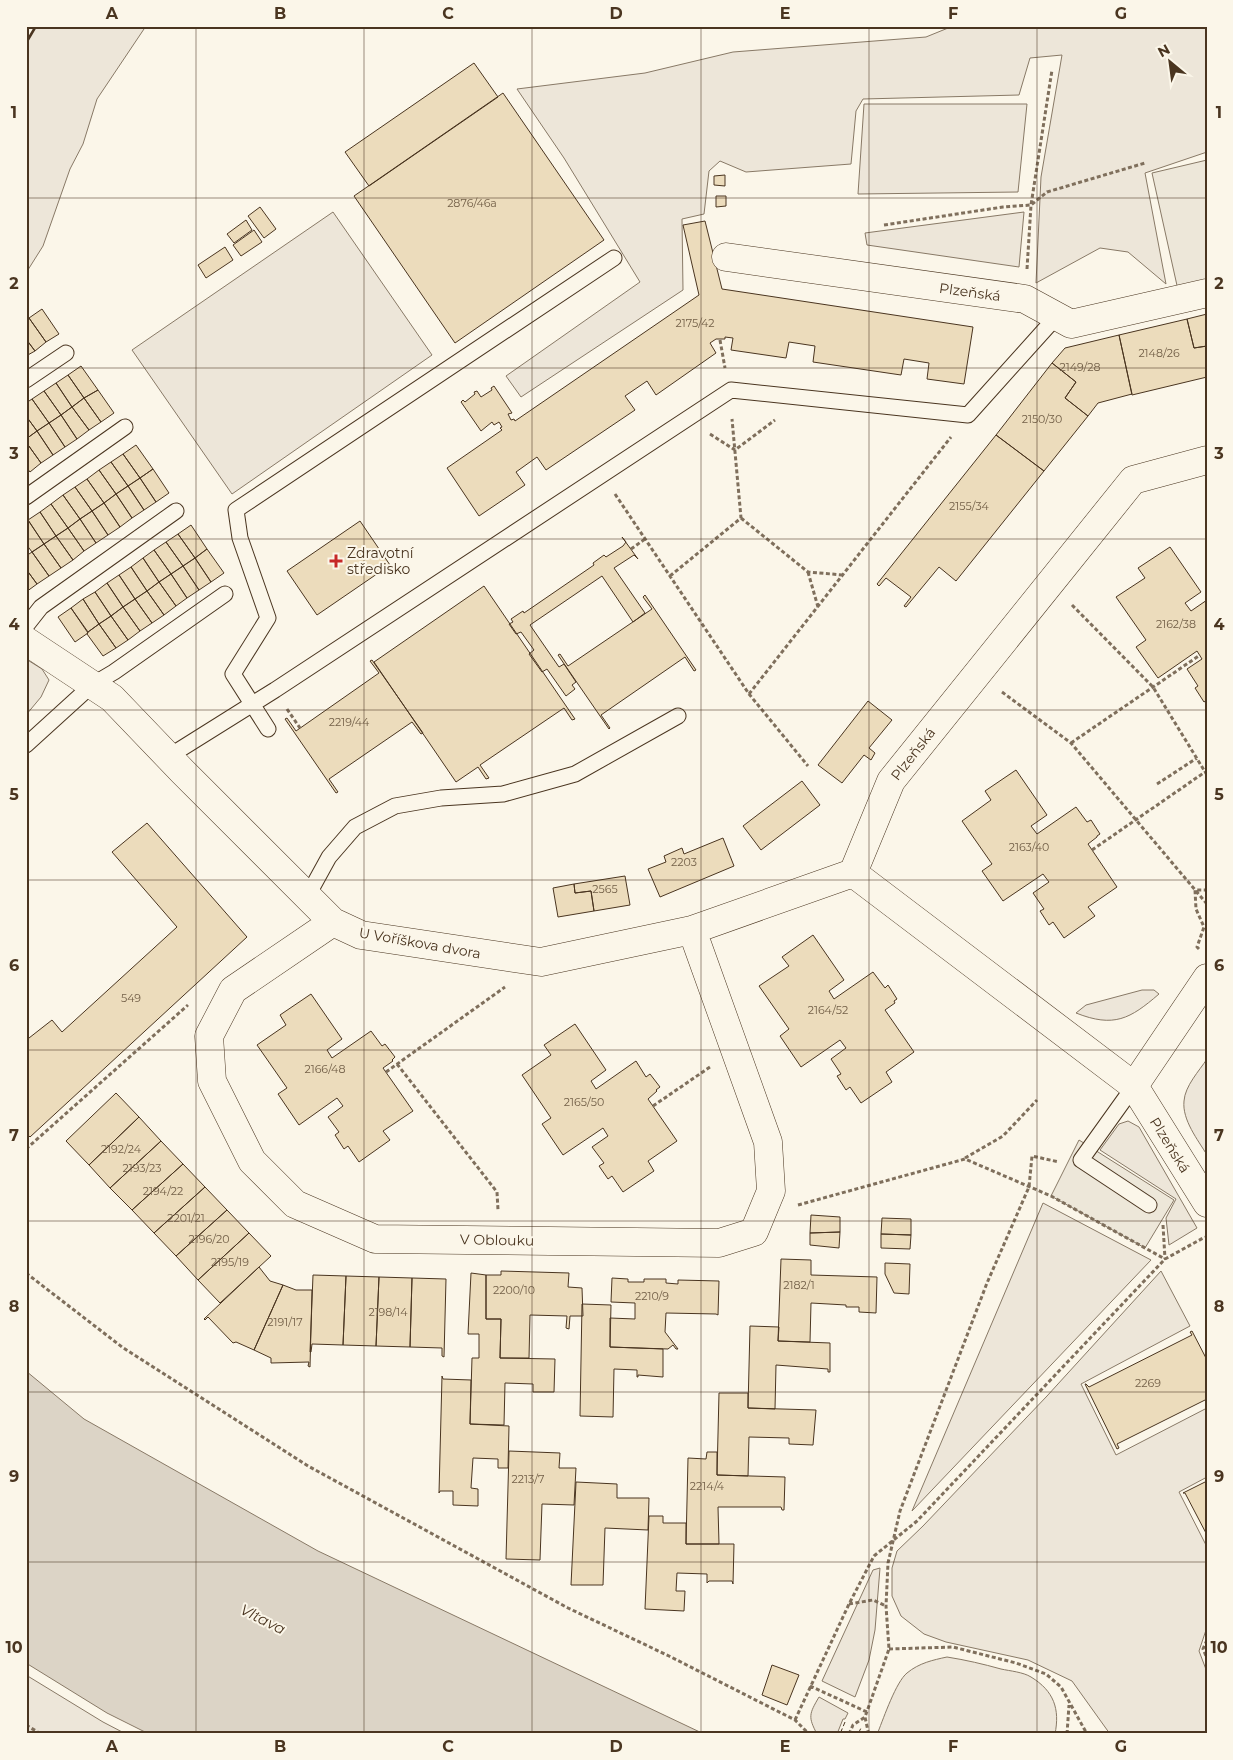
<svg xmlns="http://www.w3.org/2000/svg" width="1233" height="1760" font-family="Montserrat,sans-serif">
<rect width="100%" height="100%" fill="#fbf6e9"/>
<path fill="#ede6d9" stroke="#887966" d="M36,26H146L97,99L83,144L70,169L43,246L26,273V43Z
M953,26H1207V152L1145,173L1166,284L1128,252L1100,248L1036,283L1041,177L1062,55L1030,58L1019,95L863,99L856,111L851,164L746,172L720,161L709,171L704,214L682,219L683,290L521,397L506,376L640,282L564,158L517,89L645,73L733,52L926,37Z
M864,104H1027L1018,192L858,194Z
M333,212L432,355L232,494L132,350Z
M1024,212L1019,267L867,245L865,233Z
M26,659L42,669L49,680L41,697L26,715Z
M1142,990H1154L1159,994C1130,1019 1114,1028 1076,1013L1086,1005Z
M1207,1059V1155C1198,1140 1182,1120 1184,1101C1185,1086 1199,1071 1207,1059Z
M1128,1121L1139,1127L1197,1228L1169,1245L1166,1218L1176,1199L1100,1150L1119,1124Z
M1043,1203L1151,1260L912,1511Z
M1161,1271L1190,1326L1081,1384L1116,1455L1207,1408V1477L1179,1492L1207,1547V1627L1199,1651L1207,1672V1734H1110L1072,1681L1028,1660L946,1642L924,1634L901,1616L892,1596V1568L897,1551L923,1526L1047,1396Z
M880,1568L875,1630L869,1660L855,1697L822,1681L873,1570Z
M947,1657C966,1660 983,1664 1001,1669C1010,1671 1023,1672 1031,1677C1054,1691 1060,1709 1055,1734H880L878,1732C884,1717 896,1682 907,1673C919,1663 933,1660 947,1657Z
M26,1675L103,1722L126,1734H26Z
M819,1697L848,1713L845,1719H843L837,1734H817C808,1717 809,1714 819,1697Z"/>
<path fill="#ede7d9" stroke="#887966" d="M1207,160V293L1180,299L1152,173Z
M1079,1140L1174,1200L1145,1248L1051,1196Z"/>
<path fill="#dcd4c6" stroke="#887966" d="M26,1371L84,1419L318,1551L704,1734H149L107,1713L26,1663Z"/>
<path fill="#ecdcbc" stroke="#4a3520" d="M474,63L498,97L369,186L345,152Z
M503,93L604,240L455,343L354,196Z
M725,175V186L714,185V176Z
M716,196H726V206L716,207Z
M260,207L276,229L264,238L248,216Z
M246,220L252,230L234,243L227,234Z
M705,221L722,289L973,327L964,384L927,379L929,363L904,359L901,375L813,362L815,346L789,342L786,358L731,350L733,338L725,337V339H716L710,343L716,353L656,395L647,381L625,396L635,410L546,470L537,457L516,472L525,485L479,516L447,468L502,430L500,428L502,427L499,422L494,425L492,422L481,431L461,402L463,400L465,402L475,394L474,392L477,391L481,397L492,390L491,388L494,386L512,413L508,414L511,420L514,419L515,421L699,295L683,225Z
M254,230L262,242L241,256L233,245Z
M225,247L233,260L206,278L198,265Z
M42,309L59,334L46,342L29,318Z
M1207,314V346L1194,348L1187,319Z
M29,318L46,342L35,351L26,339V320Z
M1187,319L1194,348L1207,346V377L1132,395L1119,335Z
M1119,335L1132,394L1098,403L1088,416L1065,398L1076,382L1052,363L1065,348Z
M26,339L35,351L26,356Z
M1052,363L1076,382L1065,398L1088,416L1044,471L996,435Z
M81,366L98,390L84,398L68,375Z
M68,375L84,398L72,407L56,383Z
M56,383L72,407L61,415L44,391Z
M98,390L114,413L101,422L84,398Z
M44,391L61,415L49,423L32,399Z
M84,398L101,422L89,430L72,407Z
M32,399L49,423L37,431L26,416V403Z
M72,407L89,430L77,439L61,415Z
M61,415L77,439L65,447L49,423Z
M26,416L37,431L26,439Z
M49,423L65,447L53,455L37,431Z
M37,431L53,455L41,463L26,442V439Z
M996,435L1044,471L956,581L939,567L906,607L904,606L911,597L886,578L879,586L877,584Z
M26,442L41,463L30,472L26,467Z
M136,445L153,469L140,478L123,454Z
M123,454L140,478L128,486L111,462Z
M111,462L128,486L116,494L99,470Z
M153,469L169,493L156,502L140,478Z
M99,470L116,494L104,503L87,479Z
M140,478L156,502L144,510L128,486Z
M87,479L104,503L92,511L75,487Z
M128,486L144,510L132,518L116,494Z
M75,487L92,511L80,519L63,495Z
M116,494L132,518L120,527L104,503Z
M63,495L80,519L68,528L51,504Z
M104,503L120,527L108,535L92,511Z
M51,504L68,528L56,536L40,512Z
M92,511L108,535L96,543L80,519Z
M40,512L56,536L44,544L28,520Z
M80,519L96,543L84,551L68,528Z
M28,520L44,544L32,552L26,544V521Z
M360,521L390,565L317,615L287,571Z
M191,525L207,549L195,558L178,534Z
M68,528L84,551L73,560L56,536Z
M178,534L195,558L183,566L166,542Z
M56,536L73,560L61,568L44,544Z
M622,537L638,559L634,555L614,568L645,613L633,622L602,576L530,625L559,667L564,664L576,682L572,685L575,689L566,696L547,669L542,672L529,654L534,650L521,632L516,634L509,624L513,622L511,619L523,611L524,613L594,565L593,563L604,555L606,557L623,546L626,542Z
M166,542L183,566L171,574L154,550Z
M44,544L61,568L49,576L32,552Z
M1170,547L1201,592L1185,603L1191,611L1207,600V700L1204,702L1195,688L1198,686L1187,669L1202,659L1197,651L1158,678L1136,647L1146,640L1116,597L1145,578L1138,568Z
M207,549L224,573L211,582L195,558Z
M154,550L171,574L159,582L143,558Z
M32,552L49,576L37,584L26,569V556Z
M143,558L159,582L147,591L131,567Z
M195,558L211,582L199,590L183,566Z
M183,566L199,590L187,598L171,574Z
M131,567L147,591L135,599L119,575Z
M26,569L37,584L26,592Z
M171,574L187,598L176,606L159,582Z
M119,575L135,599L123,607L107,583Z
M159,582L176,606L164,615L147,591Z
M107,583L123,607L111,616L95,592Z
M484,586L575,719L572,720L564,708L480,765L489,778L486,779L478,767L456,782L374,662Z
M147,591L164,615L152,623L135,599Z
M95,592L111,616L99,624L83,599Z
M645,595L696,670L694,671L685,657L601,715L610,728L609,729L558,655L560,654L568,666L652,609L643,597Z
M83,599L99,624L88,632L71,608Z
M135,599L152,623L140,631L123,607Z
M123,607L140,631L128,640L111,616Z
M71,608L88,633L75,642L58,617Z
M111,616L128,640L116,648L99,624Z
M99,624L116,648L103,656L87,634L88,632Z
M372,660L423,733L421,734L412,722L329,779L338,792L336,793L285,719L287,718L296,731L379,673L370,661Z
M868,701L892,720L869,748L875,753L871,760L864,755L842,783L818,765Z
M1016,770L1047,815L1031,826L1037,834L1076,807L1087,822L1091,820L1100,834L1097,836V837L1088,844L1117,887L1088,907L1095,916L1064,938L1053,922L1049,925L1040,911L1044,909L1033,893L1049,882L1043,874L1003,901L982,871L992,864L962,821L991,800L985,791Z
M802,781L820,805L761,850L743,826Z
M147,823L247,937L30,1137L26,1133V1036L29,1038L52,1020L62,1032L177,927L112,852Z
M723,838L734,866L660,897L648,869L666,862L664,856L682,848L684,854Z
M625,876L630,905L594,911L591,891L575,893L574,884Z
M574,884L575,893L591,891L594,911L558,917L553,888Z
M813,935L844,980L829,991L834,999L873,972L885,988L888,985L897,999L894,1001L895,1003L885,1010L914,1052L886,1072L892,1082L861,1103L850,1087L846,1090L837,1076L841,1074L831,1059L846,1048L840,1040L801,1067L780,1036L789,1029L759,986L789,966L782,957Z
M311,994L342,1039L327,1050L332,1058L371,1031L382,1046L385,1044L395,1057L392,1060L393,1061L383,1068L413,1111L383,1131L390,1140L359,1162L348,1146L344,1149L335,1135L339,1132L328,1117L343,1106L337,1098L299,1125L278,1094L287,1088L257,1045L286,1025L280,1015Z
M575,1024L606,1070L591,1081L596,1089L636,1061L646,1077L650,1074L660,1087L656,1090L657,1091L648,1099L677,1141L648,1161L654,1171L623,1192L612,1176L608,1179L599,1166L604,1163L592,1147L608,1136L603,1128L563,1155L542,1124L551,1118L522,1075L551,1055L544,1045Z
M116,1093L139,1117L89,1165L66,1141Z
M139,1117L161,1141L110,1188L89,1165Z
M161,1141L183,1164L132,1210L110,1188Z
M183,1164L205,1187L154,1233L132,1210Z
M205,1187L227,1210L176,1256L154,1233Z
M227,1210L249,1233L198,1280L176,1256Z
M811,1215L840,1217V1232L810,1233Z
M882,1218L911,1219V1235L881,1234Z
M840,1232L839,1248L810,1245V1233Z
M249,1233L271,1256L220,1303L198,1280Z
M881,1234L911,1235L910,1249L881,1248Z
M781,1259L811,1260V1275L877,1277L876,1313L859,1312V1307H846V1305L811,1303L810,1342L778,1341Z
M885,1263L910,1264L909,1294L894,1293L885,1274Z
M259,1267L270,1281L283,1285L254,1350L236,1342L233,1343L208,1317L205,1320L204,1319Z
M501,1271L569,1273L568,1287L582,1288L583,1316H570L569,1329L566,1328L567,1316L530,1315L529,1358H500L501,1319H486V1275H501Z
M471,1273L486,1275V1319H501L500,1358L555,1359L554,1392H533V1384L505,1383L504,1425L470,1424L472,1358H479V1334H468Z
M313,1275L346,1276L343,1345L312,1344L311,1352H310Z
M346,1276L379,1277L376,1346L343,1345Z
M379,1277L412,1278L410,1347L376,1346Z
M412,1278L446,1279L444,1357L442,1356V1348L410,1347Z
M612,1278L628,1279V1282H644V1279H666V1283L678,1284V1280L719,1281L718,1315L716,1314L666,1313L665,1332L678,1349H676L673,1345L668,1349L610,1347V1318L635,1319V1303L611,1302Z
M283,1285L296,1290H312L310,1367L308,1366L309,1362L271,1363V1358L254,1350Z
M582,1304L611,1305L610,1347L663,1349V1377L638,1375V1377H637V1370L614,1369L613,1417L580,1416Z
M750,1326L779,1327L778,1341L830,1343V1372H828V1369L776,1365L775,1409L748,1408Z
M1192,1331L1207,1360V1399L1117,1444L1119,1448L1117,1449L1085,1384H1086L1089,1387L1192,1335L1190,1332Z
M442,1376L443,1379L471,1380L470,1424L509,1426L508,1468H498V1459L473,1458L471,1488L478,1489V1506L453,1505V1491H440L439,1493Z
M719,1393H748V1408L816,1410L813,1445L789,1444V1438L749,1437L748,1476L717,1475Z
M509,1451L560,1453L559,1468H576L574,1505L542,1504L540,1560L506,1559Z
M707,1452H717V1475L785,1477L784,1510H782L781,1507H718L719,1544H686L688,1458L706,1459Z
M1207,1481V1535L1185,1493H1183Z
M576,1482L617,1484V1498H649L648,1530L605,1528L603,1585H571Z
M649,1516H663V1523H686V1544H734L733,1584L732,1581H709L707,1583V1574L677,1573L676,1591H685L684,1611L645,1609Z
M772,1665L799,1675L787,1705L762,1695Z"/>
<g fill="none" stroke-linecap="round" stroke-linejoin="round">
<defs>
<path id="lane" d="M26,380L66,353
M26,497L125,427
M26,626L41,607L176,511
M268,729L233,674L268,618L240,538L236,510L614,258
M26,745L92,685L114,672L225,594
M168,757L275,690L731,390L968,415L1057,316
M307,897L329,857L355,827L395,806L441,798L503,794L575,774L678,716
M1134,1086L1081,1160L1149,1205"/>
<path id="street" d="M726,257L1025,299L1071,324L1207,293
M26,641L112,698L183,772L333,922L361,935L541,962L692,930L853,873
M853,873L891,781L1133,480L1207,460
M853,873L1134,1086L1207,1203
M333,922L233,990L209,1036L212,1081L252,1161L295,1204L375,1239L719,1243L754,1232L771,1191L768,1142L692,930
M1134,1086L1207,978"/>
</defs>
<use href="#lane" stroke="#4a3520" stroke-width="17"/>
<use href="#street" stroke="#4a3520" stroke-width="29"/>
<path stroke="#7f6f5c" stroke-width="3" stroke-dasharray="4 2.5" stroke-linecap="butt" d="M884,225L1003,207L1031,205L1047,192L1145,163
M1027,269L1031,205L1052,70
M720,340L725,368
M710,434L735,450L775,420
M615,494L749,694L808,766
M741,518L808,572L843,575
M631,549L645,539
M808,572L818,607
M670,576L741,518L732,419
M1072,605L1153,687L1207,775
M1002,692L1071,743L1207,904
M749,694L951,437
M287,709L300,728
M1071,743L1200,655
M1157,784L1197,758
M1092,850L1205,772
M1199,949L1197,947L1204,927L1196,909L1195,890H1207
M397,1064L497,1192L498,1210
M386,1072L505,987
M653,1106L710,1067
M26,1149L188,1005
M965,1158L1003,1136L1037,1100
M798,1205L965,1159L1051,1196L1165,1259
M1163,1225L1165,1259
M26,1273L122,1347L308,1466L568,1608L669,1656L795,1720L809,1734
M849,1604L873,1600L886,1606
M1207,1640L1203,1649L1207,1658
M889,1649L953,1647L1016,1663L1046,1674L1061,1687L1087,1734
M810,1686L867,1712
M795,1720L849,1604L874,1556L917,1521L1165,1259L1205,1237
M26,1725L41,1734
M849,1734L853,1725L865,1717
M867,1734L868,1731L865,1717L889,1649L886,1606L888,1563L900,1511L987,1283L1029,1187L1032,1156L1059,1162
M1067,1734L1069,1705"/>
<use href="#lane" stroke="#fbf6e9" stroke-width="15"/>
<use href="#street" stroke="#fbf6e9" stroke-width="28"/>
<path stroke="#4a3520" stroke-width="1" stroke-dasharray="6 2.5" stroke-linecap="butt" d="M840,1734L845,1722
M858,1734L861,1728"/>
<path stroke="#4a3520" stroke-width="2.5" d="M26,43L36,26"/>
</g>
<path fill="none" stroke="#4a3520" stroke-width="1" stroke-opacity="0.55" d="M196,26V1734M364,26V1734M532,26V1734M701,26V1734M869,26V1734M1037,26V1734M26,198H1207M26,368H1207M26,539H1207M26,710H1207M26,880H1207M26,1050H1207M26,1221H1207M26,1392H1207M26,1562H1207"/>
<path fill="#c62828" stroke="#fbf6e9" stroke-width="2" d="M333.5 553.5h5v5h5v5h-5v5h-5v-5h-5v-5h5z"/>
<g text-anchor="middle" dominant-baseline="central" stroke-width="4" stroke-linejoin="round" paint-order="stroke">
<g font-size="11" fill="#725f47">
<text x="472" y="203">2876/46a</text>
<text x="695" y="323">2175/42</text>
<text x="1159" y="353">2148/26</text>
<text x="1080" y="367">2149/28</text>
<text x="1042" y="419">2150/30</text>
<text x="969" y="506">2155/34</text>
<text x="1176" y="624">2162/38</text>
<text x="349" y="722">2219/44</text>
<text x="1029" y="847">2163/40</text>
<text x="684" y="862">2203</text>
<text x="605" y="889">2565</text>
<text x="131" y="998">549</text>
<text x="828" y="1010">2164/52</text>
<text x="325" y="1069">2166/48</text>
<text x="584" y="1102">2165/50</text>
<text x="121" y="1149">2192/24</text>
<text x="142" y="1168">2193/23</text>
<text x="163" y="1191">2194/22</text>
<text x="186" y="1218">2201/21</text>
<text x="209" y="1239">2196/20</text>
<text x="230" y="1262">2195/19</text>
<text x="799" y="1285">2182/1</text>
<text x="514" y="1290">2200/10</text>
<text x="652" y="1296">2210/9</text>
<text x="388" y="1312">2198/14</text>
<text x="285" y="1322">2191/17</text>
<text x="1148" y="1383">2269</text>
<text x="528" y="1479">2213/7</text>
<text x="707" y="1486">2214/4</text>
</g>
<g font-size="14" fill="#4a3520" stroke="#fbf6e9">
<text transform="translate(970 292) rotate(8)">Plzeňská</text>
<text transform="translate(913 754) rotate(-52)">Plzeňská</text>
<text transform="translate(420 943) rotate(10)">U Voříškova dvora</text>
<text transform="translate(1170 1145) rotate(58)">Plzeňská</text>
<text transform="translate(497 1240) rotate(1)">V Oblouku</text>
</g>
<g font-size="14" fill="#4a3520" stroke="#fbf6e9" text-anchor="start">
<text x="347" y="553">Zdravotní<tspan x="347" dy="16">středisko</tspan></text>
</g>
<g font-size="15" font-style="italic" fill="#4a3520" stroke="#fbf6e9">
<text transform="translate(263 1619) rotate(27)">Vltava</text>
</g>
</g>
<rect width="1233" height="1760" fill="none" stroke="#fbf6e9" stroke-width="55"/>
<g transform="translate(1170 62) rotate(331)" stroke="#fbf6e9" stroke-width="4" paint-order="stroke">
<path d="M0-4L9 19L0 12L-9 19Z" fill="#4a3520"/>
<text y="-8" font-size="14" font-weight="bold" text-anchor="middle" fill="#4a3520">N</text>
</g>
<rect x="28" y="28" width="1178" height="1704" fill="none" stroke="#4a3520" stroke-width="2"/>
<g font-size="16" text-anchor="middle" font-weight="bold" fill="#4a3520">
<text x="112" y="19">A</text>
<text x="280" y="19">B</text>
<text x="448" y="19">C</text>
<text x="616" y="19">D</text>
<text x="785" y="19">E</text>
<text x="953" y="19">F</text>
<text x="1121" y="19">G</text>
<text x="14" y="118">1</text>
<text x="1219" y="118">1</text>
<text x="14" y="289">2</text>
<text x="1219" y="289">2</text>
<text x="14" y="459">3</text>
<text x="1219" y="459">3</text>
<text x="14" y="630">4</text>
<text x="1219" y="630">4</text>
<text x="14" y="800">5</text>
<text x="1219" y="800">5</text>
<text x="14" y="971">6</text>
<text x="1219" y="971">6</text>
<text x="14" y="1141">7</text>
<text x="1219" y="1141">7</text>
<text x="14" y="1312">8</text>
<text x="1219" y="1312">8</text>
<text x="14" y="1482">9</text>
<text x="1219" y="1482">9</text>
<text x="14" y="1653">10</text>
<text x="1219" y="1653">10</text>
<text x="112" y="1752">A</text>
<text x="280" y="1752">B</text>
<text x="448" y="1752">C</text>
<text x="616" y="1752">D</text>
<text x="785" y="1752">E</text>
<text x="953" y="1752">F</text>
<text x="1121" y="1752">G</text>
</g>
</svg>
